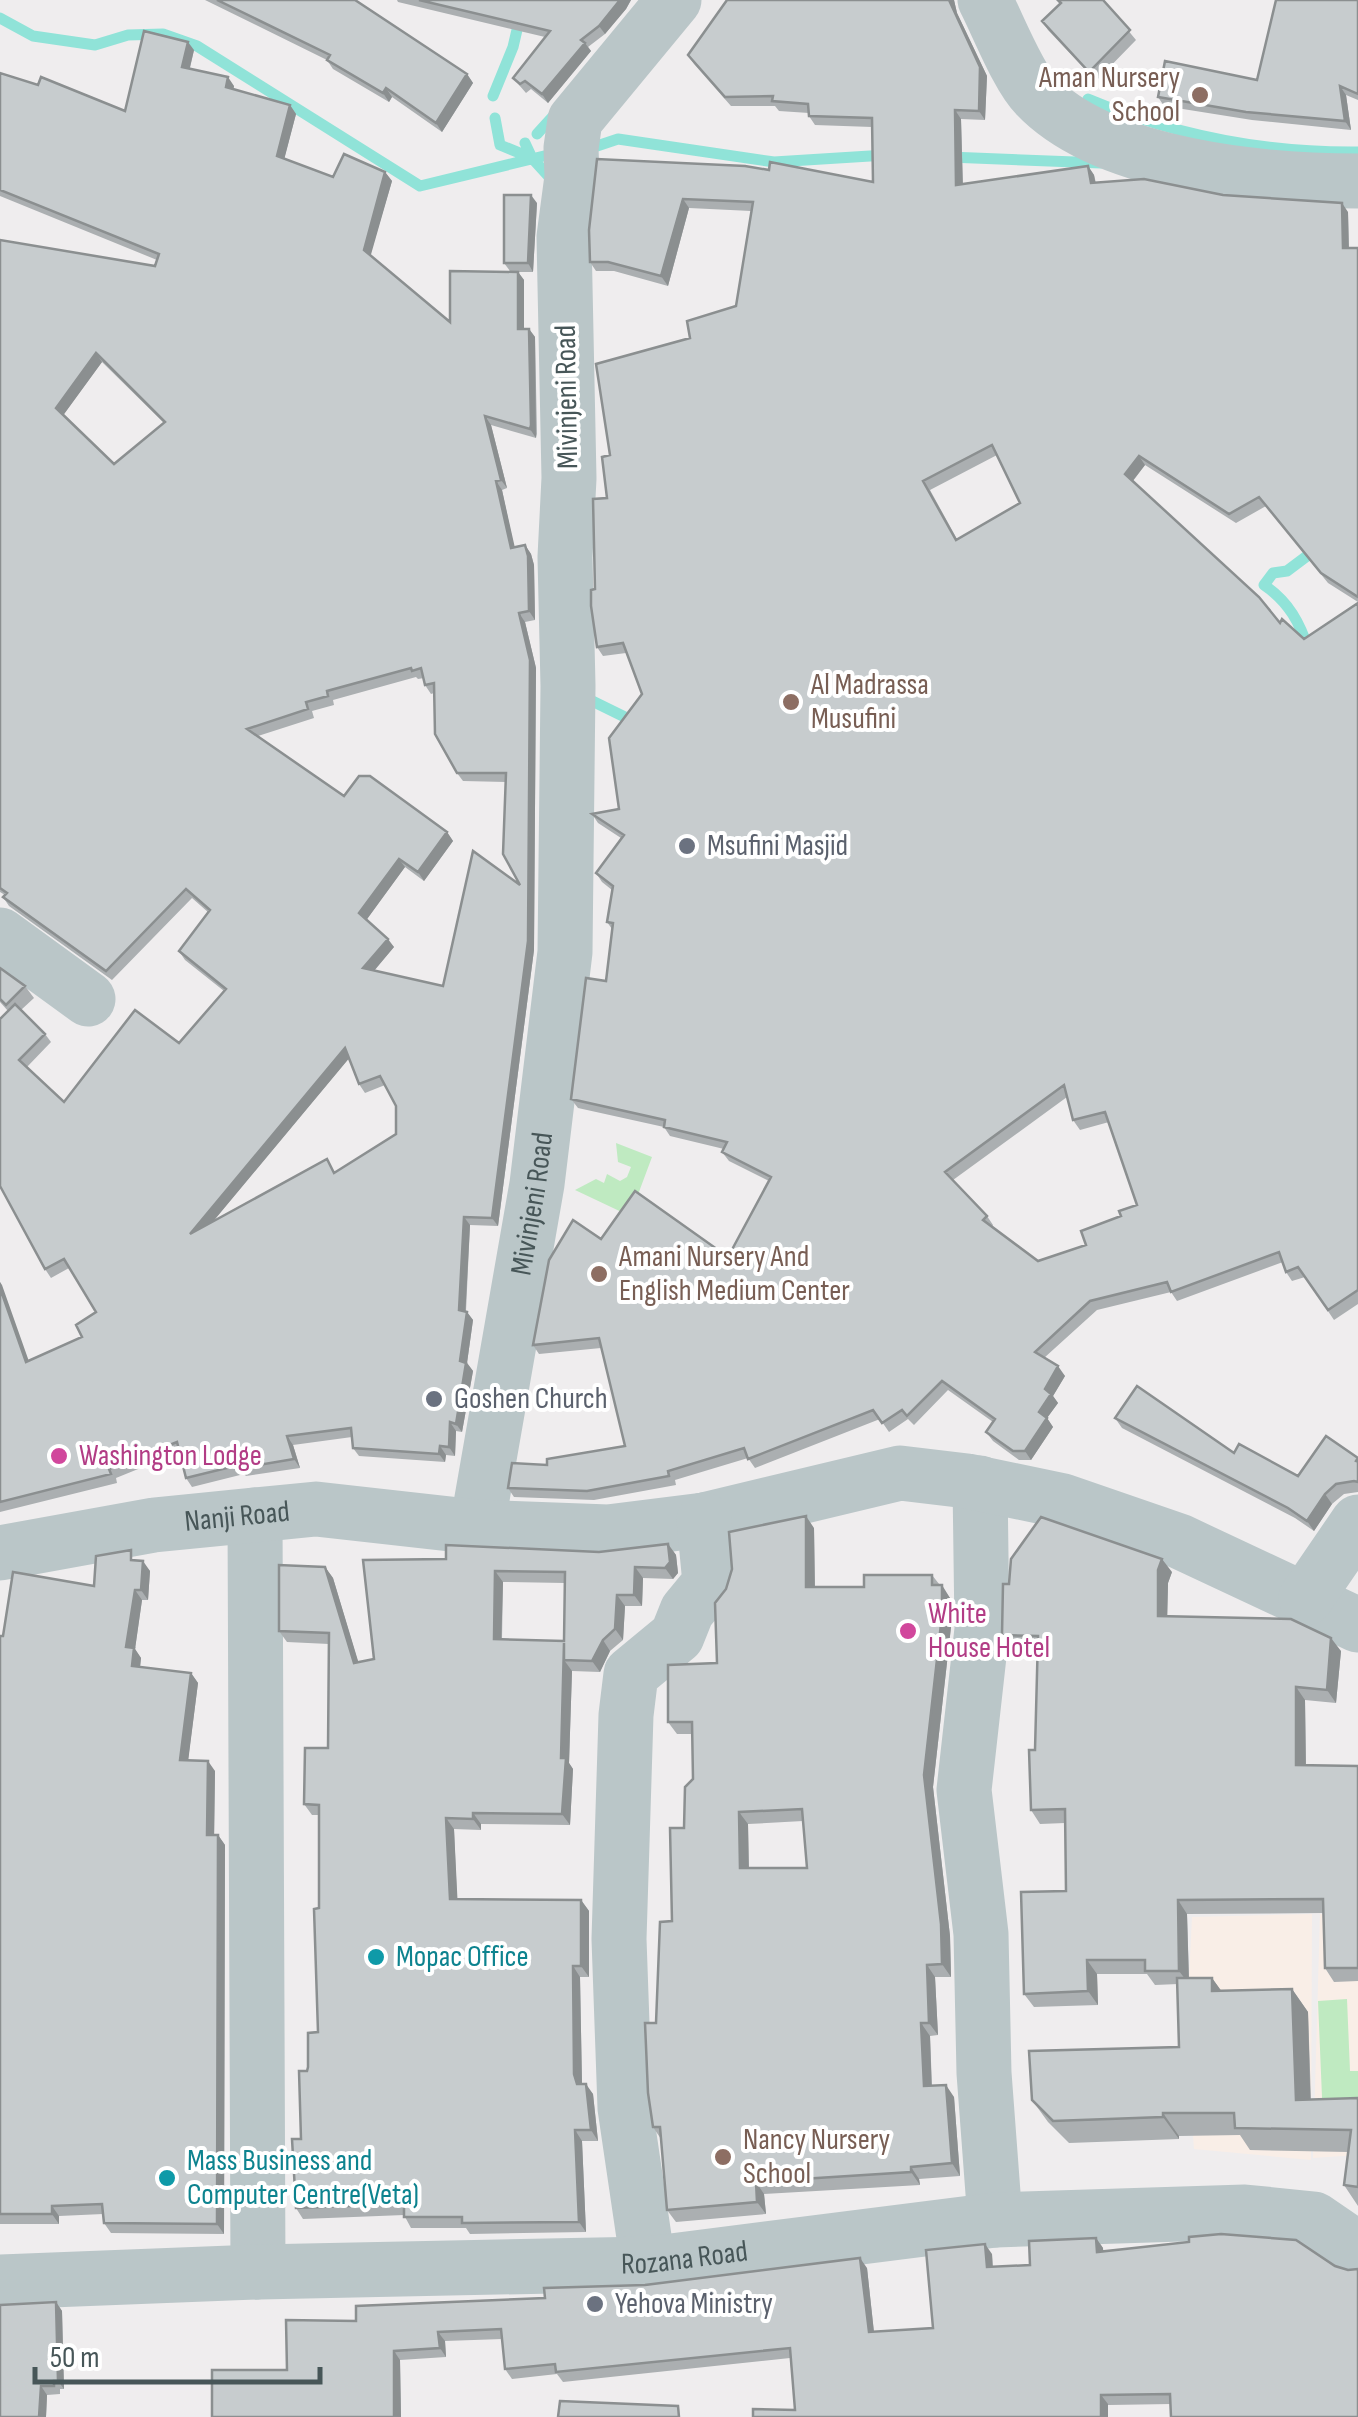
<svg xmlns="http://www.w3.org/2000/svg" width="1358" height="2417" font-family="'Sofia Sans Condensed',sans-serif">
<rect width="100%" height="100%" fill="#efedee"/>
<path fill="#f9eee7" d="M1358,1913V2155L1313,2158L1320,1914Z
M1312,1914L1311,2160L1194,2149L1186,2040L1192,1917Z"/>
<path fill="#bfeac1" d="M616,1143L652,1157L630,1216L575,1190L596,1179L604,1183L607,1174L620,1181L627,1177L631,1167L618,1162Z
M1347,1999L1350,2071H1358V2119L1323,2121L1318,2001Z"/>
<g fill="none" stroke-linecap="round" stroke-linejoin="round">
<path stroke="#90e3d8" stroke-width="11" d="M0,18L33,36L95,45L128,35L163,34L197,46L420,186L544,156
M493,96L513,47L524,0
M1088,99C1176,136 1263,153 1358,152
M495,118L500,145L532,158
M537,134L557,112
M525,143L532,158L552,180
M588,149L618,139L774,162L886,155
M949,157L1101,163
M1309,651C1300,623 1289,602 1264,585L1273,573L1287,571L1319,547
M582,696L637,723"/>
<g stroke="#bac6c8" stroke-width="55">
<path d="M985,0C998,25 1018,77 1036,95C1104,167 1264,181 1358,181"/>
<path d="M0,935L88,999"/>
<path d="M980,1483L982,1629L964,1790L981,1934L984,2073L995,2220"/>
<path d="M255,1515L258,2272"/>
<path id="s1" d="M477,1527L537,1184L565,952L568,686L565,557L569,478L564,237L572,177L571,148L575,120L674,0"/>
<path id="s2" d="M0,1553L154,1525L316,1509L477,1527L608,1532L704,1520L900,1473L967,1481L1063,1501L1179,1541L1358,1625"/>
<path d="M1306,1598L1358,1522"/>
<path d="M648,2264L625,2108L619,1939L626,1715L631,1674L677,1636L687,1611L710,1583L704,1520"/>
<path id="s3" d="M0,2282L258,2272L648,2264L995,2220L1245,2212L1314,2219L1358,2249"/>
</g>
</g>
<path fill="#abafb1" fill-rule="evenodd" d="M205,0H355L467,74L473,83L442,132L392,97L389,102L333,69L327,60Z
M397,0H631L626,9L605,34L588,47L591,51L548,103L531,89L526,93L513,78L545,37L398,2Z
M727,0H954L957,13L987,76L985,120L961,119L963,184L1088,166L1094,175L1096,183L1223,195L1348,212L1349,248H1358V602L1328,583L1266,506L1236,523L1145,465L1133,481L1280,623L1304,639L1358,603V1304L1334,1320L1305,1277L1292,1281L1286,1272L1283,1262L1177,1301L1171,1292L1097,1310L1044,1358L1065,1376L1053,1396L1058,1403L1047,1418L1053,1427L1031,1460H1019L993,1441L986,1432L993,1422L948,1390L914,1425L908,1419L889,1432L880,1419L755,1468L748,1458L675,1480L676,1485L594,1500L514,1497L508,1488L547,1465L625,1446L601,1348L539,1354L533,1345L601,1239L728,1257L769,1181L729,1161L722,1152L724,1149L670,1136L664,1127L578,1108L571,1099L606,981L612,929L607,922L612,890L602,882L596,873L621,838L598,823L592,814L619,809L642,694L626,653L603,656L597,647L595,589L607,498L610,455L690,338L736,306L751,211L689,208L668,286L614,271H596L590,262L589,230L769,170L873,182L872,127L815,125L809,116V113L779,111L775,106H731L694,64L688,55ZM997,455L1020,503L957,539L930,490ZM1067,1097L1073,1120L1080,1130L1109,1122L1137,1205L1086,1245L1038,1261L992,1227L993,1225L987,1216L953,1180Z
M1056,0H1103L1136,40L1096,81L1048,30L1042,21L1060,4Z
M1358,0V100L1346,95L1351,130L1252,120L1164,106L1158,97L1257,80Z
M194,50L190,68L234,86L233,89L290,105L296,114L284,159L333,177L385,172L392,181L370,255L450,322L510,271L504,263L537,203L533,272H518L524,280V329H529L535,337L537,434L536,438L491,425L507,488L502,490L514,547L525,545L531,554L534,565L535,620L525,622L536,668L534,950L498,1226L470,1225L466,1311L473,1320L467,1363L473,1371L462,1432L456,1431L455,1456L446,1455L445,1462L359,1456L353,1448L352,1437L293,1445L300,1468L246,1476L244,1474L192,1487L186,1478L180,1452L116,1478L117,1483L0,1512V1282L28,1361L82,1337L96,1312L69,1268L51,1278L45,1269L8,1011L0,1002V968L25,986L34,998L21,1010L45,1034L51,1042L27,1067L64,1102L179,1043L224,991L185,960L179,951L209,913L192,898L112,980L9,906L3,897L5,895L0,892V240L155,266L157,260L0,196V73L125,111ZM102,362L164,423L114,464L63,415ZM416,677L418,679L424,678L425,685L431,694L434,693L457,773L463,781L506,782L520,885L443,986L374,970L394,947L366,920L405,867L424,881L453,841L447,832L344,796L258,736L314,718L312,711L334,705L333,700ZM349,1058L359,1084L365,1093L385,1085L396,1106V1134L335,1172L214,1220Z
M1115,1418L1234,1453L1298,1476L1358,1458V1492L1344,1494L1332,1504L1314,1531L1295,1518L1122,1428Z
M814,1528L815,1587H864L932,1575L950,1598L951,1627L933,1787L950,1936L951,1977H935L938,2035L930,2036L932,2086L954,2097L960,2176L919,2179L920,2185L764,2194L766,2214L676,2222L667,2210L661,2139L653,2127L656,2023L672,1921L684,1828L693,1779V1734H677L668,1722L717,1663ZM803,1821L807,1868H749L748,1824Z
M668,1544L676,1555L678,1573L673,1579L643,1578L642,1606H625L623,1640L610,1651L600,1672L572,1671L569,1763L573,1769L570,1825L481,1824V1830L454,1829L457,1899L581,1900L589,1911V1977H580L582,2084L593,2094L598,2141H582L586,2232L470,2234L466,2228H411L404,2215L303,2219L296,2208L307,2071L318,2032L319,1908V1815H312L304,1804L328,1748L329,1644L287,1642L279,1631L325,1567L333,1578L358,1662L374,1659L446,1559L599,1552ZM503,1582L565,1583L564,1641L502,1639Z
M138,1560L150,1571L148,1600H142L135,1649L141,1658L140,1667L191,1673L198,1683L188,1760L215,1771L214,1835H218L225,1845L224,2234L111,2233L104,2223L103,2214L59,2216V2224H0V1636H3Z
M1172,1572L1168,1583L1167,1616L1341,1651L1336,1703L1305,1700L1306,1765L1358,1766V1981L1334,1982L1325,1968L1323,1913L1187,1914L1189,1978H1212L1221,1991L1292,1989L1308,2012L1311,2099L1358,2098V2206L1344,2185L1348,2152L1250,2150L1240,2135L1179,2136V2139L1069,2143L1048,2122L1032,2100L1179,2047L1178,1984L1155,1985L1147,1974H1097L1098,2005L1034,2007L1024,1994L1066,1891L1065,1823L1040,1824L1031,1810L1035,1750L1038,1649L1011,1648L1002,1635Z
M1096,2238L1103,2248V2251L1189,2242L1171,2404L795,2410L790,2358L563,2382L557,2374L512,2379L505,2369L502,2339L445,2341L446,2357L400,2360L401,2417H212L287,2370L356,2321L645,2285L867,2268L874,2332L933,2328L992,2254L993,2267L1030,2265Z
M56,2302L62,2311L64,2389H60V2394L47,2395L46,2417H0Z"/>
<path fill="#8b8f90" d="M620,0H631L626,9L605,34L599,26Z
M949,0H954L957,13L987,76L985,120L979,111Z
M188,42L194,50L188,75L182,67Z
M585,43L591,51L548,103L542,94Z
M467,74L473,83L442,132L436,123Z
M228,77L234,86L232,96L226,87Z
M1340,86L1346,95L1351,130L1345,121Z
M386,88L392,97L389,102L383,93Z
M290,105L296,114L283,164L277,156Z
M955,110L961,119L963,195L956,185Z
M1088,166L1094,175L1097,192L1091,183Z
M385,172L392,181L370,258L364,250Z
M531,195L537,203L533,272L528,263Z
M683,199L689,208L668,286L661,276Z
M1342,203L1348,212L1349,257L1343,248Z
M518,272L524,280V337L518,329Z
M529,329L535,337L536,438L530,429Z
M96,353L102,362L62,417L56,408Z
M485,416L491,425L507,488L501,480Z
M1139,456L1145,465L1131,483L1125,474Z
M496,481L502,490L517,557L511,548Z
M525,545L531,554L534,565L535,620L529,611Z
M519,613L525,622L536,668L534,950L498,1226L492,1218L528,941Z
M447,832L453,841L424,881L418,872Z
M399,859L405,867L365,922L359,913Z
M388,939L394,947L369,977L363,968Z
M345,1048L351,1056L196,1242L190,1234Z
M464,1217L470,1225L465,1319L459,1310Z
M0,1282L2,1285L32,1370L26,1362L0,1288Z
M467,1312L473,1320L467,1363L473,1371L462,1432L456,1424L460,1361Z
M1058,1366L1065,1376L1053,1396L1058,1403L1047,1418L1053,1427L1031,1460L1025,1451L1045,1389Z
M450,1422L456,1431L455,1456L449,1447Z
M287,1436L293,1445L300,1468L294,1459Z
M440,1446L446,1455L445,1462L439,1454Z
M1325,1494L1332,1504L1314,1531L1307,1521Z
M806,1516L814,1528L815,1599L806,1587Z
M668,1544L676,1555L678,1573L673,1579L665,1568Z
M1162,1559L1172,1572L1168,1583L1167,1629L1158,1616V1570Z
M143,1561L150,1571L148,1600L141,1590Z
M325,1567L333,1578L362,1674L354,1663Z
M635,1567L643,1578L642,1606L634,1595Z
M495,1571L503,1582L501,1650L494,1639Z
M942,1585L950,1598L951,1627L933,1787L950,1936L951,1977L942,1964L924,1775Z
M135,1590L142,1600L135,1649L141,1658L139,1677L132,1666L126,1647Z
M617,1595L625,1606L623,1640L615,1629Z
M1331,1638L1341,1651L1336,1703L1327,1690Z
M603,1640L610,1651L600,1672L592,1661Z
M564,1643V1660L572,1671L569,1763L573,1769L570,1825L562,1814L561,1758Z
M191,1673L198,1683L187,1770L180,1760Z
M1296,1687L1305,1700L1306,1779L1296,1765Z
M208,1761L215,1771L214,1845L207,1835Z
M739,1812L748,1824L749,1881L740,1868Z
M473,1813L481,1824V1830L473,1819Z
M446,1818L454,1829L458,1910L450,1899Z
M218,1835L225,1845L224,2234L217,2224Z
M581,1900L589,1911V1977L581,1966Z
M1178,1900L1187,1914L1189,1984L1179,1971Z
M1087,1960L1097,1974L1098,2005L1088,1991Z
M927,1965L935,1977L938,2035L929,2023Z
M573,1966L580,1977L582,2085L577,2084L574,2074Z
M1212,1978L1228,2000L1212,1991Z
M1292,1989L1308,2012L1311,2122L1296,2100Z
M921,2023L930,2036L932,2098L924,2086Z
M586,2084L593,2094L598,2141L591,2130Z
M946,2085L954,2097L960,2176L952,2163Z
M1163,2113L1179,2136V2139L1163,2117Z
M575,2130L582,2141L586,2232L579,2222Z
M911,2167L919,2179L920,2185L911,2172Z
M756,2182L764,2194L766,2214L757,2202Z
M52,2206L59,2216V2224L52,2214Z
M1096,2238L1103,2248L1104,2261L1097,2252Z
M985,2244L992,2254L993,2277L987,2267Z
M860,2258L867,2268L875,2342L869,2332Z
M56,2302L62,2311L64,2389L58,2381Z
M438,2332L445,2341L446,2357L440,2348Z
M394,2351L400,2360L401,2417H394Z
M41,2386L47,2395L46,2417H39Z
M1101,2395L1108,2404V2417H1101Z"/>
<path fill="#c7ccce" stroke="#8b8f90" stroke-width="2.5" fill-rule="evenodd" d="M217,0H355L467,74L436,123L386,88L383,93L327,60L330,55Z
M419,0H620L599,26L581,40L585,43L542,94L525,81L520,84L513,78L550,31Z
M727,0H949L980,67L979,111L955,110L956,185L1088,166L1091,183L1144,179L1223,195L1342,203L1343,248H1358V597L1321,573L1259,497L1229,514L1139,456L1125,474L1259,597L1280,623L1282,619L1304,639L1358,603V1290L1328,1310L1298,1267L1286,1272L1279,1252L1171,1292L1167,1282L1090,1301L1035,1352L1058,1366L1045,1389L1051,1394L1039,1412L1047,1418L1025,1451H1013L986,1432L995,1419L942,1381L907,1416L902,1410L882,1423L873,1410L748,1459L744,1448L668,1471L669,1476L587,1491L508,1488L512,1463L547,1465V1459L625,1446L599,1338L533,1345L549,1260L573,1220L601,1239L635,1191L728,1257L771,1177L722,1152L727,1142L664,1127L665,1120L571,1099L586,978L606,981L613,923L607,922L613,886L596,873L624,835L592,814L619,809L609,738L642,694L623,643L597,647L591,606V590L595,589L593,499L607,498L602,457L610,455L596,364L690,338L687,321L736,306L753,202L683,199L661,276L608,262H590L589,230L597,159L745,166L769,170L770,162L873,182L872,118L809,116L808,104L772,101L773,96L725,97L688,55ZM992,445L1020,503L956,540L923,481ZM1064,1085L1073,1120L1105,1112L1137,1205L1119,1211L1121,1216L1081,1231L1086,1245L1038,1261L983,1220L987,1216L945,1172Z
M1058,0H1103L1130,30L1089,72L1042,21L1061,3Z
M1276,0H1358V94L1340,86L1345,121L1246,112L1158,97L1165,61L1257,80Z
M144,31L188,42L182,67L228,77L226,87L290,105L277,156L333,177L344,154L385,172L364,250L450,322V271L518,272V329H529L531,425L530,429L485,416L501,480L496,481L511,548L525,545L528,556L529,611L519,613L530,660L528,941L492,1218L464,1217L459,1310L467,1312L460,1361L466,1363L456,1424L450,1422L449,1447L440,1446L439,1454L353,1448L351,1428L287,1436L294,1459L240,1468L239,1465L186,1478L177,1442L109,1469L111,1474L0,1502V1288L26,1362L82,1337L76,1325L96,1312L64,1259L45,1269L0,1186V1019L15,1004L45,1034L19,1060L64,1102L135,1010L179,1043L226,989L179,951L210,910L186,889L106,971L3,897L7,893L0,888V240L155,266L159,254L0,190V73L38,85L41,77L125,111ZM96,353L165,422L114,464L56,408ZM411,668L412,671L421,668L425,685L434,683L435,734L457,773H506L503,854L520,885L473,851L443,986L363,968L388,939L359,913L399,859L418,872L447,832L370,776H359L344,796L247,729L308,709L306,702L328,696L327,691ZM345,1048L359,1084L380,1076L396,1106V1134L334,1173L327,1159L190,1234Z
M504,195H531L528,263H504Z
M0,968L25,986L6,1005L0,999Z
M1137,1386L1234,1453L1239,1444L1298,1476L1326,1436L1358,1458L1356,1461L1358,1462V1482L1354,1481L1336,1484L1325,1494L1307,1521L1288,1508L1115,1418Z
M806,1516V1587H864V1575H932V1585H942V1615L924,1775L941,1924L942,1964L927,1965L929,2023H921L924,2086L946,2085L952,2163L911,2167V2172L756,2182L757,2202L667,2210L660,2127H653L648,2093L645,2023H656L660,1922L672,1921L670,1828H684L685,1787L693,1779L692,1722H668V1665L717,1663L715,1603L726,1589L732,1569L729,1532ZM802,1809L807,1868H740L739,1812Z
M1041,1517L1162,1559L1158,1570V1616L1291,1619L1331,1638L1327,1690L1296,1687V1765L1358,1766V1968H1325L1323,1899L1178,1900L1179,1971H1145V1960H1087L1088,1991L1024,1994L1021,1892L1066,1891L1065,1809L1031,1810L1029,1750H1035L1038,1636L1002,1635L1003,1584H1009L1011,1559Z
M668,1544L670,1562L665,1568L635,1567L634,1595H617L615,1629L603,1640L592,1661L564,1660V1643L561,1758H566L562,1814L473,1813V1819L446,1818L450,1899L581,1900V1966H573L574,2074L577,2084H586L591,2130H575L579,2222L462,2223V2217H404V2204L296,2208L292,2139H301L299,2071H307L308,2067V2033L318,2032L314,1909L319,1908V1805L304,1804L305,1748H328L329,1633L279,1631V1565L325,1567L354,1663L374,1659L363,1560L446,1559V1545L599,1552ZM495,1571L565,1572L564,1641L494,1639Z
M131,1550V1560L143,1561L141,1590H135L126,1647L134,1648L132,1666L191,1673L180,1760L208,1761L207,1835H218L217,2224L104,2223L102,2204L52,2206V2214H0V1636H3L13,1572L94,1586L96,1556Z
M1177,1978H1212V1991L1292,1989L1296,2100L1358,2098V2187L1344,2185L1351,2130L1235,2128L1234,2113H1163V2117L1053,2121L1032,2100L1029,2051L1179,2047Z
M1221,2234L1296,2240L1335,2266L1348,2270L1358,2269V2417H1171L1170,2394L1101,2395V2417H753V2409L795,2410L790,2348L556,2372L555,2364L505,2369L501,2329L438,2332L440,2348L394,2351V2417H212V2370H287L286,2320L356,2321V2306L545,2298L544,2288L645,2285L860,2258L869,2332L933,2328L926,2250L985,2244L987,2267L1030,2265L1029,2241L1096,2238L1097,2252L1189,2242V2237Z
M56,2302L58,2381H54V2386H41L39,2417H0V2305Z
M560,2401L678,2406L679,2417H558Z"/>
<g fill="#8d6e63" stroke="#fff" stroke-width="4">
<circle cx="1200" cy="95" r="10"/>
<circle cx="791" cy="702" r="10"/>
<circle cx="599" cy="1274" r="10"/>
<circle cx="723" cy="2157" r="10"/>
</g>
<g fill="#6b7280" stroke="#fff" stroke-width="4">
<circle cx="687" cy="846" r="10"/>
<circle cx="434" cy="1399" r="10"/>
<circle cx="595" cy="2304" r="10"/>
</g>
<g fill="#d1479c" stroke="#fff" stroke-width="4">
<circle cx="59" cy="1456" r="10"/>
<circle cx="908" cy="1631" r="10"/>
</g>
<g fill="#0f9aa8" stroke="#fff" stroke-width="4">
<circle cx="376" cy="1957" r="10"/>
<circle cx="167" cy="2178" r="10"/>
</g>
<g text-anchor="middle" dominant-baseline="central" stroke-width="8" stroke-linejoin="round" paint-order="stroke">
<g font-size="30" fill="#785e54" stroke="#fff" text-anchor="start">
<text x="1180" y="78" text-anchor="end">Aman Nursery<tspan x="1180" dy="34">School</tspan></text>
<text x="811" y="685">Al Madrassa<tspan x="811" dy="34">Musufini</tspan></text>
<text x="619" y="1257">Amani Nursery And<tspan x="619" dy="34">English Medium Center</tspan></text>
<text x="743" y="2140">Nancy Nursery<tspan x="743" dy="34">School</tspan></text>
</g>
<g font-size="30" fill="#475658" stroke="#fff">
<text transform="translate(567 397) rotate(-91)">Mivinjeni Road</text>
<text stroke="none"><textPath href="#s1" startOffset="328">Mivinjeni Road</textPath></text>
<text stroke="none"><textPath href="#s2" startOffset="240">Nanji Road</textPath></text>
<text stroke="none"><textPath href="#s3" startOffset="685">Rozana Road</textPath></text>
</g>
<g font-size="30" fill="#5b616d" stroke="#fff" text-anchor="start">
<text x="707" y="846">Msufini Masjid</text>
<text x="454" y="1399">Goshen Church</text>
<text x="615" y="2304">Yehova Ministry</text>
</g>
<g font-size="30" fill="#b23c85" stroke="#fff" text-anchor="start">
<text x="79" y="1456">Washington Lodge</text>
<text x="928" y="1614">White<tspan x="928" dy="34">House Hotel</tspan></text>
</g>
<g font-size="30" fill="#0d838f" stroke="#fff" text-anchor="start">
<text x="396" y="1957">Mopac Office</text>
<text x="187" y="2161">Mass Business and<tspan x="187" dy="34">Computer Centre(Veta)</tspan></text>
</g>
</g>
<path d="M35 2367v15h285v-15" fill="none" stroke="#475658" stroke-width="5"/>
<text x="50" y="2367" font-size="30" fill="#475658" stroke="#ffffff" stroke-width="8" paint-order="stroke">50 m</text>
</svg>
